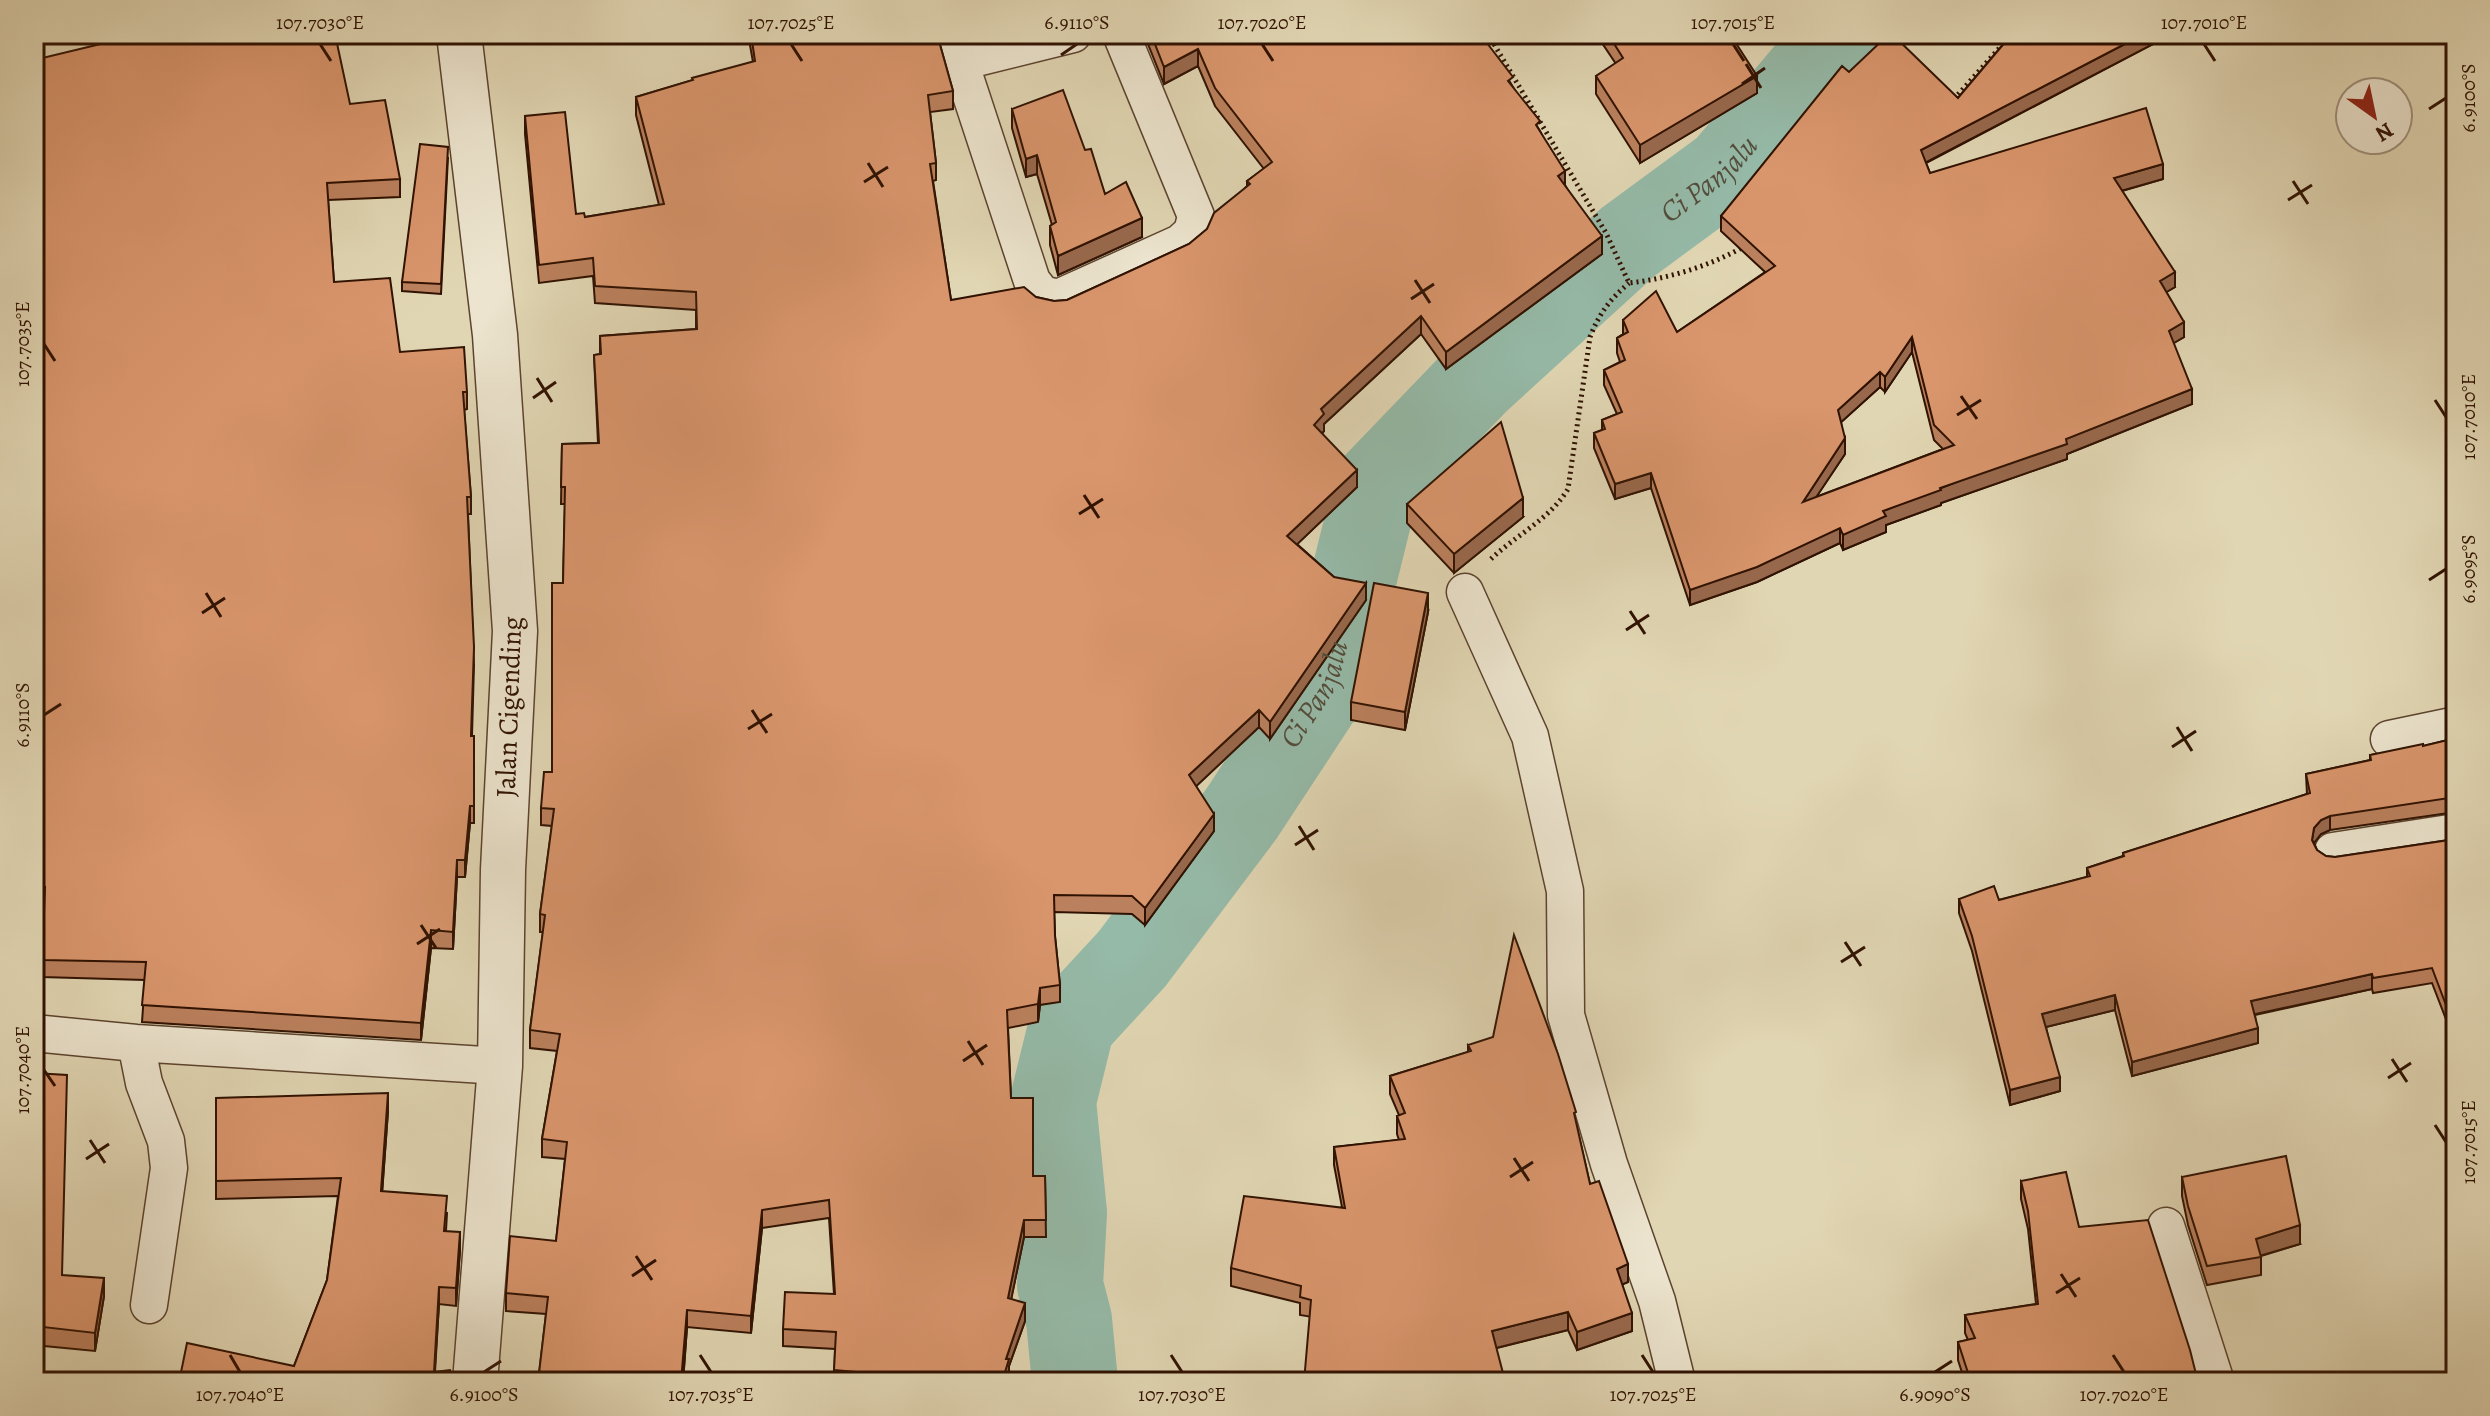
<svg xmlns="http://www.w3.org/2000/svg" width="2490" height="1416" font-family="Alegreya,serif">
<rect width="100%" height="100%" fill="#e1d6b3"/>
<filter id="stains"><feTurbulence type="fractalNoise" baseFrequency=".0025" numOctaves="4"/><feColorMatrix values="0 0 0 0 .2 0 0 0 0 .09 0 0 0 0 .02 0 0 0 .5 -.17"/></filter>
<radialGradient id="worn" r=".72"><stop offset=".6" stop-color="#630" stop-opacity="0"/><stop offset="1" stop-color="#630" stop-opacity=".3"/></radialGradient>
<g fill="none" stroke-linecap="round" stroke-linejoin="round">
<path stroke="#95baa8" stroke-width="86" id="s1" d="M1075,1382L1069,1320L1060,1285L1064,1213L1053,1101L1072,1024L1132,959L1242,813L1328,682L1377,484L1477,380L1628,242L1726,170L1841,34"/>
<defs>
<path id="minor" d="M953,34L960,62L1073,34
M960,62L1032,281L1042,294L1058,298L1180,243L1192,232L1196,216L1121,34
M1465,592L1530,736L1565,891L1566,1015L1609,1164L1657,1301L1677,1382
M2389,739L2456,725
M2333,851L2456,832
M34,1033L136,1043L500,1066
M136,1043L144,1083L166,1141L169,1168L149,1305
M2166,1226L2216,1382"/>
<path id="tertiary" d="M459,34L495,335L515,631L503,870L500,1066L475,1382"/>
</defs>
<use href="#minor" stroke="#5c432e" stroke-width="39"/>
<use href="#tertiary" stroke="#5c432e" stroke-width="47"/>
<path stroke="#301202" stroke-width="5" stroke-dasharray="2 4" stroke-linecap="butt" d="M1488,34L1606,233L1629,283C1667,279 1710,266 1743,247
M1954,99L2012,34
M1491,559C1516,535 1550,519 1568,489L1590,337C1599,314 1610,299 1629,283"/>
<use href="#minor" stroke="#ece4ce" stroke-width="36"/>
<use href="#tertiary" stroke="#ece4ce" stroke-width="44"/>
</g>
<path fill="#bb805d" stroke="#301202" stroke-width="2" fill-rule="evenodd" d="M748,34H937L953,91V109L930,112L936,163V180L933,181L951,300L1036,297L1054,301L1067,300L1189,244L1207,229L1247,186V181L1264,169L1215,106L1198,66L1164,84L1144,34H1489L1483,38L1540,131L1565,185L1602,254L1446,369L1421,334L1324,424V431L1322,433L1357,487L1297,544L1334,577L1366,600L1270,739L1259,727L1196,786L1214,831L1145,925L1132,914L1054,912L1055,936L1060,985V1002L1040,1005L1038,1022L1008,1028L1011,1098L1033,1176H1045L1046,1237H1024L1011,1299L1025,1321L1009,1366V1377L1008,1382H834L835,1349L783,1346V1329L834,1294L829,1218L762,1228L751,1333L687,1327L683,1382H538L546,1314L506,1311V1293L556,1241L565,1159L542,1157V1139L557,1051L530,1048V1030L543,932H540V914L552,826L541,825V808L552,772L563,583L565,504H561L562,444L598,443L594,355L600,354V336L696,329V310L595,303L593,276L539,283L525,134V116L576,214L585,217L659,205L636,115V97L753,62Z
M1596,34H1730L1757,93L1640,163L1596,94V76L1616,64Z
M1996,34H2161L2159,35V41L1926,163L1930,173L2163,179L2122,191L2175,287L2166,292L2184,337L2173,343L2192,404L2067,454V459L1941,503V505L1886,525V532L1843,550L1840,543L1757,582L1690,605L1651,488L1615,499L1594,448V433L1602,430V420L1617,414L1604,385V370L1620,362L1617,353V338L1623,334V320L1677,332L1765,272L1721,231V216L1849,72L1958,98L2005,42ZM1912,352L1934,440L1943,449L1816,497L1845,454L1841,422L1880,387L1885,392Z
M34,60L350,104L400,179V197L328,200L334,282L400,352L467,392V409L464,410L471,497V514H468L474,665L472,736H474V823H470L465,877H457L453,949L431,948L421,1040L142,1022L145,980L42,977L44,904L34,903Z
M1012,109L1085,150L1105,194L1142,237L1058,275L1050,245V226L1052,225L1037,174L1026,177L1012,128Z
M448,157L441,294L402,291V282Z
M1407,504L1523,517L1454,573L1407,523Z
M1428,612L1405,730L1351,720V702Z
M2456,738V812L2330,830L2321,834L2314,843L2317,850L2326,856L2335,857L2456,839L2449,1027L2432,983L2373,993L2372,989L2255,1015L2258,1043L2132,1076L2115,1010L2046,1027L2060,1091L2010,1105L1972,951L1959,913V899L1999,900L2087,877V868L2123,856V853L2307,794L2306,774L2370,760V755L2423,746Z
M1468,1045L1576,1123L1590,1184L1628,1282L1622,1284L1632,1331L1577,1350L1568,1330L1497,1348L1300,1315V1303L1231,1286V1268L1342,1207L1334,1165V1147L1399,1140L1397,1134V1116L1399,1115L1390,1094V1076L1468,1052Z
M34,1073L62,1275L104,1296L95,1351L34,1345Z
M216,1098L388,1111L382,1192L447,1213L446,1231L460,1250L456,1306L439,1304L435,1372L452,1382L294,1366L327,1280L338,1196L216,1199Z
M2182,1177L2300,1244L2261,1256V1275L2207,1285L2188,1225L2182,1196Z
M2021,1181L2079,1227L2198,1382H1965L1958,1360V1342L1968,1340L1965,1333V1315L2036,1304L2028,1229L2021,1199Z"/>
<path fill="#98684c" stroke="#301202" stroke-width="2" d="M2144,34H2161L2159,35V41L1921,165V150Z
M1198,49V66L1164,84V67Z
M1757,76V93L1640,163V145Z
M1037,155V174L1026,177V159Z
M2163,164V179L2114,193V178Z
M1565,171V188L1558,176Z
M1142,218V237L1058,275V256Z
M1602,236V254L1446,369V352Z
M2175,272V287L2160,296V281Z
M1421,316V334L1324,424V431L1314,442V425L1321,409Z
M2184,322V337L2169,346V331Z
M1912,337V352L1885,392V377Z
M1880,372V387L1838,425V410Z
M2192,389V404L2067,454V459L1941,503V505L1886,525V532L1843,550V535L1883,511Z
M1845,438V454L1803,517V502Z
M1357,470V487L1287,554V536Z
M1651,473V488L1615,499V484Z
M1523,498V517L1454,573V554Z
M1840,528V543L1757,582L1690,605V590Z
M1366,583V600L1270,739V722Z
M1428,593V612L1405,730V712Z
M1259,710V727L1189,793V775Z
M470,806V823L465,877V860Z
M1214,814V831L1145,925V908Z
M2330,816V830L2321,834L2314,843L2312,840L2314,828L2321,820Z
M457,860V877L453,949V932Z
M431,930V948L421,1040V1023Z
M2372,974V989L2251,1015V1001Z
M1040,988V1005L1038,1022V1004Z
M2115,995V1010L2042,1028V1014Z
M2456,1010V1025L2449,1027V1013Z
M2258,1028V1043L2132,1076V1062Z
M2060,1077V1091L2010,1105V1090Z
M388,1093V1111L381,1209V1191Z
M762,1210V1228L751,1333V1316Z
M1024,1220V1237L1008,1315V1298Z
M2300,1225V1244L2256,1257V1239Z
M460,1232V1250L456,1306V1288Z
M1628,1264V1282L1617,1287V1269Z
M104,1278V1296L95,1351V1333Z
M439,1287V1304L434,1382Z
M1025,1303V1321L1009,1366V1377L1008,1382H1002L1006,1359Z
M687,1310V1327L683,1382H681Z
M1568,1312V1330L1492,1349V1331Z
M1632,1313V1331L1577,1350V1332Z
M2141,1373V1382H2110Z"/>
<path fill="#d9956c" stroke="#301202" stroke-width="2" fill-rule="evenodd" d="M142,34H335L350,104L385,100L400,179L327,183L334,282L390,278L400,352L464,347L467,392H463L471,497H467L474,647L471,736H474V806H470L465,860H457L453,932L431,930L421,1023L142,1005L146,962L42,960L45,887L34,886V60Z
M751,34H937L953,91L928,95L936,163L930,164L951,300L1024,287L1036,297L1054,301L1067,300L1189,244L1207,229L1214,213L1250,184L1247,181L1272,162L1215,88L1198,49L1164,67L1151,34H1480L1513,77L1508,81L1540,121L1536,125L1565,171L1558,176L1602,236L1446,352L1421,316L1321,409L1324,414L1314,425L1357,470L1287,536L1334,577L1366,583L1270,722L1259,710L1189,775L1214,814L1145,908L1132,896L1054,895L1055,936L1060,985L1040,988L1038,1004L1007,1010L1011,1098H1033V1176H1045L1046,1220H1024L1008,1298L1025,1303L1006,1359H1009L1002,1382H865L866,1373L834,1370L836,1332L783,1329L785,1292L835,1294L829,1200L762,1210L751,1316L687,1310L681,1382H538L548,1297L506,1293L510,1236L556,1241L567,1142L542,1139L560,1034L530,1030L545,915L540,914L554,809L541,808L544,772H552V583H563L565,487H561L562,444L599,443L594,355L601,354L600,336L697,329L696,292L595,286L593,258L539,265L525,116L565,112L576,214L584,213L585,217L664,204L636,97L693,80L692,78L755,61Z
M1608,34H1730L1757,76L1640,145L1596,76L1623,58Z
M1889,34H1892L1958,98L2012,34H2144L1921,150L1930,173L2146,108L2163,164L2114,178L2175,272L2160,281L2184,322L2169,331L2192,389L2066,439L2067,444L1940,488L1941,490L1883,511L1886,516L1843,535L1840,528L1757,567L1690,590L1651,473L1615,484L1594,433L1605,429L1602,420L1622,412L1604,370L1625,360L1617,338L1628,332L1623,320L1656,291L1677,332L1775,266L1721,216L1842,66L1849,72ZM1912,337L1934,425L1954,445L1803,502L1845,438L1838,410L1880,372L1885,377Z
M1063,90L1085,150L1091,149L1105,194L1126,182L1142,218L1058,256L1050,226L1056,222L1037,155L1026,159L1012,109Z
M420,144L448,147L441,284L402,282Z
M1501,422L1523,498L1454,554L1407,504Z
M1374,583L1428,593L1405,712L1351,702Z
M2456,738V797L2330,816L2321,820L2314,828L2312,840L2317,850L2326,856L2335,857L2456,839V1010L2449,1013L2432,968L2373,978L2372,974L2251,1001L2258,1028L2132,1062L2115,995L2042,1014L2060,1077L2010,1090L1972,936L1959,899L1994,886L1999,900L2090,876L2087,868L2124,856L2123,853L2310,793L2306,774L2371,760L2370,755L2423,744V746Z
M1514,935L1558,1054L1576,1112L1574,1113L1590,1184L1599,1181L1628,1264L1617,1269L1632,1313L1577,1332L1568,1312L1492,1331L1504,1377V1382H1304L1311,1300L1300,1297L1301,1286L1231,1268L1244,1196L1345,1208L1334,1147L1405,1139L1397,1116L1405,1113L1390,1076L1471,1051L1468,1045L1493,1037Z
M34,1073L67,1075L62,1275L104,1278L95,1333L34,1326L36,1314L34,1313Z
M388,1093L381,1191L447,1196L444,1231L460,1232L456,1288L439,1287L434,1372L450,1370L452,1382H179L187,1343L294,1366L327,1280L341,1178L216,1181V1098Z
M2286,1156L2300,1225L2256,1239L2261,1257L2207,1266L2188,1206L2182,1177Z
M2066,1172L2079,1227L2148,1220L2190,1350L2198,1382H2143L2141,1373L2110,1382H1971L1958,1342L1975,1338L1965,1315L2038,1304L2028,1211L2021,1181Z"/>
<path fill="none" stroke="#301202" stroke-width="3" d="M320,44L331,61M791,44L802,61M1262,44L1273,61M1733,44L1744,61M2204,44L2215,61M1061,55L1077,44M1746,64L1761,88M1742,84L1765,68M2429,109L2446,98M868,163L883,187M2293,181L2308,204M864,182L888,167M2288,200L2312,185M1415,280L1430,303M1411,299L1434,284M44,344L55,361M537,378L552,402M1961,396L1977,419M533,398L556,382M2435,400L2446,417M1957,415L1981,400M1084,495L1099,518M1079,514L1103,499M2429,580L2446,569M206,593L221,617M1630,611L1645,634M202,613L225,598M1626,630L1649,615M752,710L767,733M44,715L61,704M2177,727L2192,751M748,729L772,714M2172,747L2196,731M1299,826L1314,850M1295,845L1318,830M421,925L436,948M1845,942L1861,966M417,944L440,929M1841,962L1865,947M968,1041L983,1065M2392,1059L2407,1082M963,1061L987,1045M44,1070L55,1086M2388,1078L2411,1063M2435,1125L2446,1142M90,1140L105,1163M1514,1158L1529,1181M86,1159L109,1144M1510,1177L1533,1162M636,1256L652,1280M2061,1274L2076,1297M632,1276L656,1260M2056,1293L2080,1278M230,1355L240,1372M700,1355L711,1372M1171,1355L1182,1372M1642,1355L1653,1372M2113,1355L2124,1372M484,1372L501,1361M1935,1372L1952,1361"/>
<g text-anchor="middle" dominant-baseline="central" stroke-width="6" stroke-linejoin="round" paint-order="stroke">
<g font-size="28" fill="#301202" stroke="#ece4ce">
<text transform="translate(509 707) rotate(-88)">Jalan Cigending</text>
</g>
<g font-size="30" font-style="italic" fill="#534d3c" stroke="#ece4ce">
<text stroke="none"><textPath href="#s1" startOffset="1446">Ci Panjalu</textPath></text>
<text stroke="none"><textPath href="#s1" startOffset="774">Ci Panjalu</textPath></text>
</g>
</g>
<rect width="2490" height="1416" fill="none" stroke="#e1d6b3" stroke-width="88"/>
<g transform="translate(2374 116) rotate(147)"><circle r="38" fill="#ece4ce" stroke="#a1907c" stroke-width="2"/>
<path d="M0-6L14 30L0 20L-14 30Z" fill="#8f2418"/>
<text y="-12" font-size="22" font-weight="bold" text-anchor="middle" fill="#301202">N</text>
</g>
<rect x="44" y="44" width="2402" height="1328" fill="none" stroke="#301202" stroke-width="3"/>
<g font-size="20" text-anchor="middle" fill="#301202">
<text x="320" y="29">107.7030°E</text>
<text x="791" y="29">107.7025°E</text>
<text x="1077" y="29">6.9110°S</text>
<text x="1262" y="29">107.7020°E</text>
<text x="1733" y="29">107.7015°E</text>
<text x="2204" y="29">107.7010°E</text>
<text transform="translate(2468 98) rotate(-90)" y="7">6.9100°S</text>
<text transform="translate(22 344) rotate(-90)" y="7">107.7035°E</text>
<text transform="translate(2468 417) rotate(-90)" y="7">107.7010°E</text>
<text transform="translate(2468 569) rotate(-90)" y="7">6.9095°S</text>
<text transform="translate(22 715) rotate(-90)" y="7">6.9110°S</text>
<text transform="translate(22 1070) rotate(-90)" y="7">107.7040°E</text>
<text transform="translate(2468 1142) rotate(-90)" y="7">107.7015°E</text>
<text x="240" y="1401">107.7040°E</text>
<text x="484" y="1401">6.9100°S</text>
<text x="711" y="1401">107.7035°E</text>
<text x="1182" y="1401">107.7030°E</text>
<text x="1653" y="1401">107.7025°E</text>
<text x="1935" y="1401">6.9090°S</text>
<text x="2124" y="1401">107.7020°E</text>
</g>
<rect width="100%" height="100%" filter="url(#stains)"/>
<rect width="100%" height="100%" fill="url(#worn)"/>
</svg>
